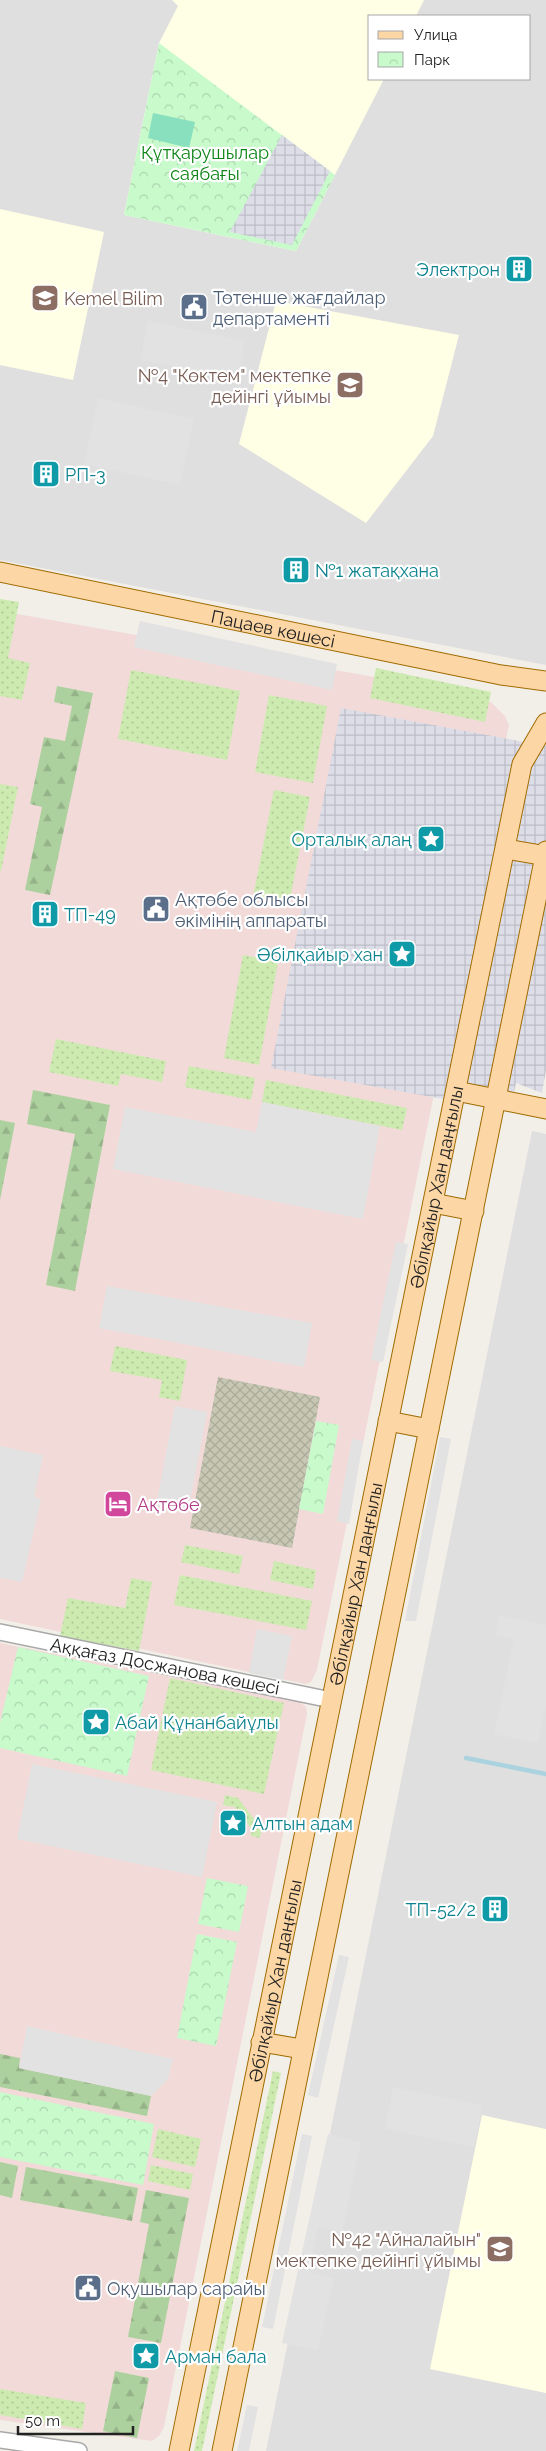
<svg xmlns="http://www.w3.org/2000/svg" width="546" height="2451" font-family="Raleway,sans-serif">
<defs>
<pattern id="construction-cross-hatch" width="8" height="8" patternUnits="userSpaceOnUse" patternTransform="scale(1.25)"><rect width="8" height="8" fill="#c7c7b4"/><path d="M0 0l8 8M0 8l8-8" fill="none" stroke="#abab9a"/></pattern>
<pattern id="grass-dots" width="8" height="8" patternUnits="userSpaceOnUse" patternTransform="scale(1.25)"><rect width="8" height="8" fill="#cdebb0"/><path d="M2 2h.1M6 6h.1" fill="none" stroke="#b0c997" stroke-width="1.8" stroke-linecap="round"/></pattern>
<pattern id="forest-firs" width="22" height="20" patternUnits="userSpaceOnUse" patternTransform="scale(1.25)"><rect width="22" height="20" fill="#add19e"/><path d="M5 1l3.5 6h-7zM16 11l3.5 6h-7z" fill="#95b388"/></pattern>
<pattern id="park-crowns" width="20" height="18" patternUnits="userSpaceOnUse" patternTransform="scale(1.25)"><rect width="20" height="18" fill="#c8facc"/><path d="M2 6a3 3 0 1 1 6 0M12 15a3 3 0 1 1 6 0" fill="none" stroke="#acd6af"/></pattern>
<pattern id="plaza-grid" width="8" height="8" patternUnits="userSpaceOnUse" patternTransform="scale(1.25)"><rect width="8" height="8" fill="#dddde8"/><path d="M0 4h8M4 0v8" fill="none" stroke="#bdbdc7"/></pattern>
</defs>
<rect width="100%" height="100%" fill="#f2efe9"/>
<path fill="#e0dfdf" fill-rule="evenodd" d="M0,0H546V665L0,560ZM370,16H530V79H370Z
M532,1131L546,1134V2451H266Z"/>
<path fill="#f2dad9" d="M0,611L477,695L492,703L505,716L509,725L317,1670L311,1682L306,1684L0,1619Z
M0,1643L300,1702L306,1707L307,1714L164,2427L159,2436L152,2441L0,2420Z"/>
<path fill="#ffffe5" d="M172,0H424L416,16H370V79H384L296,251L124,215L159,43L178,6Z
M0,209L104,232L73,380L0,365Z
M276,301L459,335L433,436L366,523L239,444Z
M482,2115L546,2129V2393L430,2369Z"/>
<path fill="url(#construction-cross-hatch)" d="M218,1377L320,1397L292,1548L190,1528Z"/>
<path fill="url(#grass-dots)" d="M0,599L19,602L8,658L30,663L22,700L0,696Z
M376,668L491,692L485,722L370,698Z
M131,670L240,691L227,760L118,739Z
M269,695L327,706L313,783L255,772Z
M0,784L18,787L1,871H0Z
M274,790L310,797L289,904L253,897Z
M243,955L278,962L259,1065L224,1058Z
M56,1039L166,1061L162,1082L121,1074L118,1086L49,1072Z
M189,1066L255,1078L251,1100L185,1087Z
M266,1080L407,1108L402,1130L262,1102Z
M115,1346L187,1360L180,1401L159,1397L162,1380L110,1371Z
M185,1545L243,1556L239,1574L181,1562Z
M274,1561L316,1570L313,1589L270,1580Z
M180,1575L312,1601L306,1630L174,1605Z
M131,1578L152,1582L139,1651L60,1636L68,1598L125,1608Z
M170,1678L284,1703L264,1794L151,1770Z
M225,1795L238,1798L262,1829L260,1838L251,1836V1828L235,1807L223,1805Z
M273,2071L281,2073L202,2451H194Z
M158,2129L201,2139L195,2167L152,2157Z
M151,2165L193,2174L190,2190L148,2181Z
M0,2389L86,2403L82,2429L0,2415Z"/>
<path fill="url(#forest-firs)" d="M57,686L93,693L50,895L25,890L42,807L30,804L44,737L65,741L72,706L54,702Z
M33,1090L110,1105L75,1291L46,1285L75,1134L27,1124Z
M0,1120L15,1123L0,1200Z
M0,2054L20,2058L19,2068L151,2096L147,2116L0,2087Z
M0,2162L18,2166L12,2198L0,2195Z
M26,2167L138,2188L132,2221L20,2200Z
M146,2190L189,2198L161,2343L128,2337L149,2224L140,2222Z
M115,2371L149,2378L137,2438L103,2431Z"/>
<path fill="url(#park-crowns)" d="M159,43L335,175L296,251L124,215Z
M316,1421L339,1425L323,1514L299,1509Z
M18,1647L149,1676L127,1776L0,1748V1723Z
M207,1878L248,1886L239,1932L198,1924Z
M197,1934L237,1942L216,2046L177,2038Z
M0,2092L154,2124L143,2185L0,2157Z"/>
<path fill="#88e0be" d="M153,113L195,122L189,148L148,138Z"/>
<path fill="#e2e2e2" d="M148,321L245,341L237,379L140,360Z
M98,398L194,419L180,485L84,464Z
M140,621L337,664L332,690L134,647Z
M262,1102L380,1126L363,1219L113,1169L125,1107L256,1132Z
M396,1242L408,1244L383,1362L371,1360Z
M107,1286L312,1323L304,1367L99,1328Z
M175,1406L207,1412L188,1512L156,1506Z
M440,1437L451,1439L416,1621H405Z
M352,1439L363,1441L349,1524L337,1521Z
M0,1446L43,1455L34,1497L41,1499L22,1582L0,1578Z
M499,1615L546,1625V1703L538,1743L494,1734L514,1639L495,1635Z
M257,1629L292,1636L283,1680L249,1673Z
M32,1764L217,1802L202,1877L17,1839Z
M339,1955L349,1957L318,2098L308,2095Z
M27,2026L173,2059L168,2079L151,2096L19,2068Z
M393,2087L482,2105L474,2147L385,2129Z
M302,2134L312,2136L273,2329L262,2327Z
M328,2134L361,2142L342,2232L318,2227L309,2272L334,2278L318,2350L282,2343Z
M247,2405L258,2407L249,2451H237Z"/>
<path fill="url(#plaza-grid)" d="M282,135L330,171L292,245L230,232Z
M341,708L546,746V1070L542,1093L516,1083L510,1111L271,1068Z"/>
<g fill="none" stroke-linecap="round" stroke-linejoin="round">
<path stroke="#aad3df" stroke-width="4.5" d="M466,1758L546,1774"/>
<defs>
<path id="minor" d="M0,1632L331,1700
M0,2440L79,2451"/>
<g id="major">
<path id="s1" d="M0,572L501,675L546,681"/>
<path d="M506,849L546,856"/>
<path d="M456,1091L546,1109"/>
<path d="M433,1203L474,1211"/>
<path d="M388,1421L429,1429"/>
<path d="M261,2042L302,2049"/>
<path id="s2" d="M179,2451L522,764L546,723"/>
<path d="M222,2451L546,851"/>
</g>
</defs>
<use href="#minor" stroke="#a9a9a9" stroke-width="18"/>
<use href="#major" stroke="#a06b00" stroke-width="21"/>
<use href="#minor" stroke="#fff" stroke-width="15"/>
<use href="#major" stroke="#fcd6a4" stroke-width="19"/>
</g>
<defs>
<symbol id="building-square" viewBox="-11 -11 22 22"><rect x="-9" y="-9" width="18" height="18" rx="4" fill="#0f9aa8" stroke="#fff"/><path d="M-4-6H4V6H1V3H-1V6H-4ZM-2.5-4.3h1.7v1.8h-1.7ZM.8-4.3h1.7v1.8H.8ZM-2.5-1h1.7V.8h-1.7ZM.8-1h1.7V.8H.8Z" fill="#fff"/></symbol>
<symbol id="school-square" viewBox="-11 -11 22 22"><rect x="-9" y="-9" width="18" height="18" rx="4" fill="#8d6e63" stroke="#fff"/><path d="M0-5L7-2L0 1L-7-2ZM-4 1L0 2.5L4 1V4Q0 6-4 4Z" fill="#fff"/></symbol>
<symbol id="civic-square" viewBox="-11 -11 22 22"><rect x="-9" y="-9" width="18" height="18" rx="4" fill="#5c6f8a" stroke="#fff"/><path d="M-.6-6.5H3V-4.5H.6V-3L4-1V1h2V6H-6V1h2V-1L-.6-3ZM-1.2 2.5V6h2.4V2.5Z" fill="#fff"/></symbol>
<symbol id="sight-square" viewBox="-11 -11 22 22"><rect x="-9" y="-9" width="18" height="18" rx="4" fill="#0f9aa8" stroke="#fff"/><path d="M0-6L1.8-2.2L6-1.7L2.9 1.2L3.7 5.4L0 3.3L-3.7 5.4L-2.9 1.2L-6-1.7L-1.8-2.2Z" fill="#fff"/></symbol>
<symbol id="hotel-square" viewBox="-11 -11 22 22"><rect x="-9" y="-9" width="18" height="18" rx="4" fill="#d1479c" stroke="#fff"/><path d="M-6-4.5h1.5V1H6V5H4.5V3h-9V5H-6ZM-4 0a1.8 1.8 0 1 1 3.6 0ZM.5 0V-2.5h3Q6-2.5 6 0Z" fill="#fff"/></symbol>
</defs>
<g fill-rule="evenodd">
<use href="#building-square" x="503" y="253" width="32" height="32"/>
<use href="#school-square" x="29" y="282" width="32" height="32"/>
<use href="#civic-square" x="178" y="291" width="32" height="32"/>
<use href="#school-square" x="334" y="369" width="32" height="32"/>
<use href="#building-square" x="30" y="458" width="32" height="32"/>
<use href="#building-square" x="280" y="554" width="32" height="32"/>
<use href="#sight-square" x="415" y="823" width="32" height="32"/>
<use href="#civic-square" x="140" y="893" width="32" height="32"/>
<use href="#building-square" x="29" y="898" width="32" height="32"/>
<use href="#sight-square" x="386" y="938" width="32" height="32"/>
<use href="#hotel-square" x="102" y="1488" width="32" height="32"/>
<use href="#sight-square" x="80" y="1706" width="32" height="32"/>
<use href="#sight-square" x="217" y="1807" width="32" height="32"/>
<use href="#building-square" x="479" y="1893" width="32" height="32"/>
<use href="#school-square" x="484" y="2233" width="32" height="32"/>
<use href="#civic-square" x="72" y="2272" width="32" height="32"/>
<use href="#sight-square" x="130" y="2340" width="32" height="32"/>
</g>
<g text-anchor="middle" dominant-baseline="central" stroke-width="4.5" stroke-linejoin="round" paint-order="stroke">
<g font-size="18" fill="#0c8416" stroke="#fff">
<text x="205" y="152">Құтқарушылар<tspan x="205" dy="21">саябағы</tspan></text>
</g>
<g font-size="18" fill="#0d838f" stroke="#fff" text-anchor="start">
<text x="500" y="269" text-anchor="end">Электрон</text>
<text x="65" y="474">РП-3</text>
<text x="315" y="570">№1 жатақхана</text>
<text x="412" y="839" text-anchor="end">Орталық алаң</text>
<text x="64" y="914">ТП-49</text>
<text x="383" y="954" text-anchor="end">Әбілқайыр хан</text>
<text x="115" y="1722">Абай Құнанбайұлы</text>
<text x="252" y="1823">Алтын адам</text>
<text x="476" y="1909" text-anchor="end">ТП-52/2</text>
<text x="165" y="2356">Арман бала</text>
</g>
<g font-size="18" fill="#4e5e75" stroke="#fff" text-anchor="start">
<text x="213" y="297">Төтенше жағдайлар<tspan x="213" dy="21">департаменті</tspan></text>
<text x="175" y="899">Ақтөбе облысы<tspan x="175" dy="21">әкімінің аппараты</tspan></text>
<text x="107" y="2288">Оқушылар сарайы</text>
</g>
<g font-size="18" fill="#785e54" stroke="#fff" text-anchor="end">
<text x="64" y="298" text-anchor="start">Kemel Bilim</text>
<text x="331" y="375">№4 "Көктем" мектепке<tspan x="331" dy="21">дейінгі ұйымы</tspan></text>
<text x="481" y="2239">№42 "Айналайын"<tspan x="481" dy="21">мектепке дейінгі ұйымы</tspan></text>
</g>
<g font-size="18" fill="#222" stroke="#fff">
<text stroke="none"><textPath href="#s1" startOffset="279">Пацаев көшесі</textPath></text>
<text stroke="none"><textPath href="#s2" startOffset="1290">Әбілқайыр Хан даңғылы</textPath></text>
<text stroke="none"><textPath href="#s2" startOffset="885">Әбілқайыр Хан даңғылы</textPath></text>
<text transform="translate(165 1666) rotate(11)">Аққағаз Досжанова көшесі</text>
<text stroke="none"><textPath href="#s2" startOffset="480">Әбілқайыр Хан даңғылы</textPath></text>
</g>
<g font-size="18" fill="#b23c85" stroke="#fff" text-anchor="start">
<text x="137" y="1504">Ақтөбе</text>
</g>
</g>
<rect x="368" y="15" width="162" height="65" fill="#ffffff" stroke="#a7a7a7"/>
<rect x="378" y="31" width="25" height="8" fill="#fcd6a4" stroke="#a7a7a7"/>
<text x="414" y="40" font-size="15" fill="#222222">Улица</text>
<rect x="378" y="52" width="25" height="15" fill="url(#park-crowns)" stroke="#a7a7a7"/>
<text x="414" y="65" font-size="15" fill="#222222">Парк</text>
<path d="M18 2426v8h115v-8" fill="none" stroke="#222222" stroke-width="2.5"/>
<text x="25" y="2426" font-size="15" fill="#222222" stroke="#ffffff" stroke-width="4" paint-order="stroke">50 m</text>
</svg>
